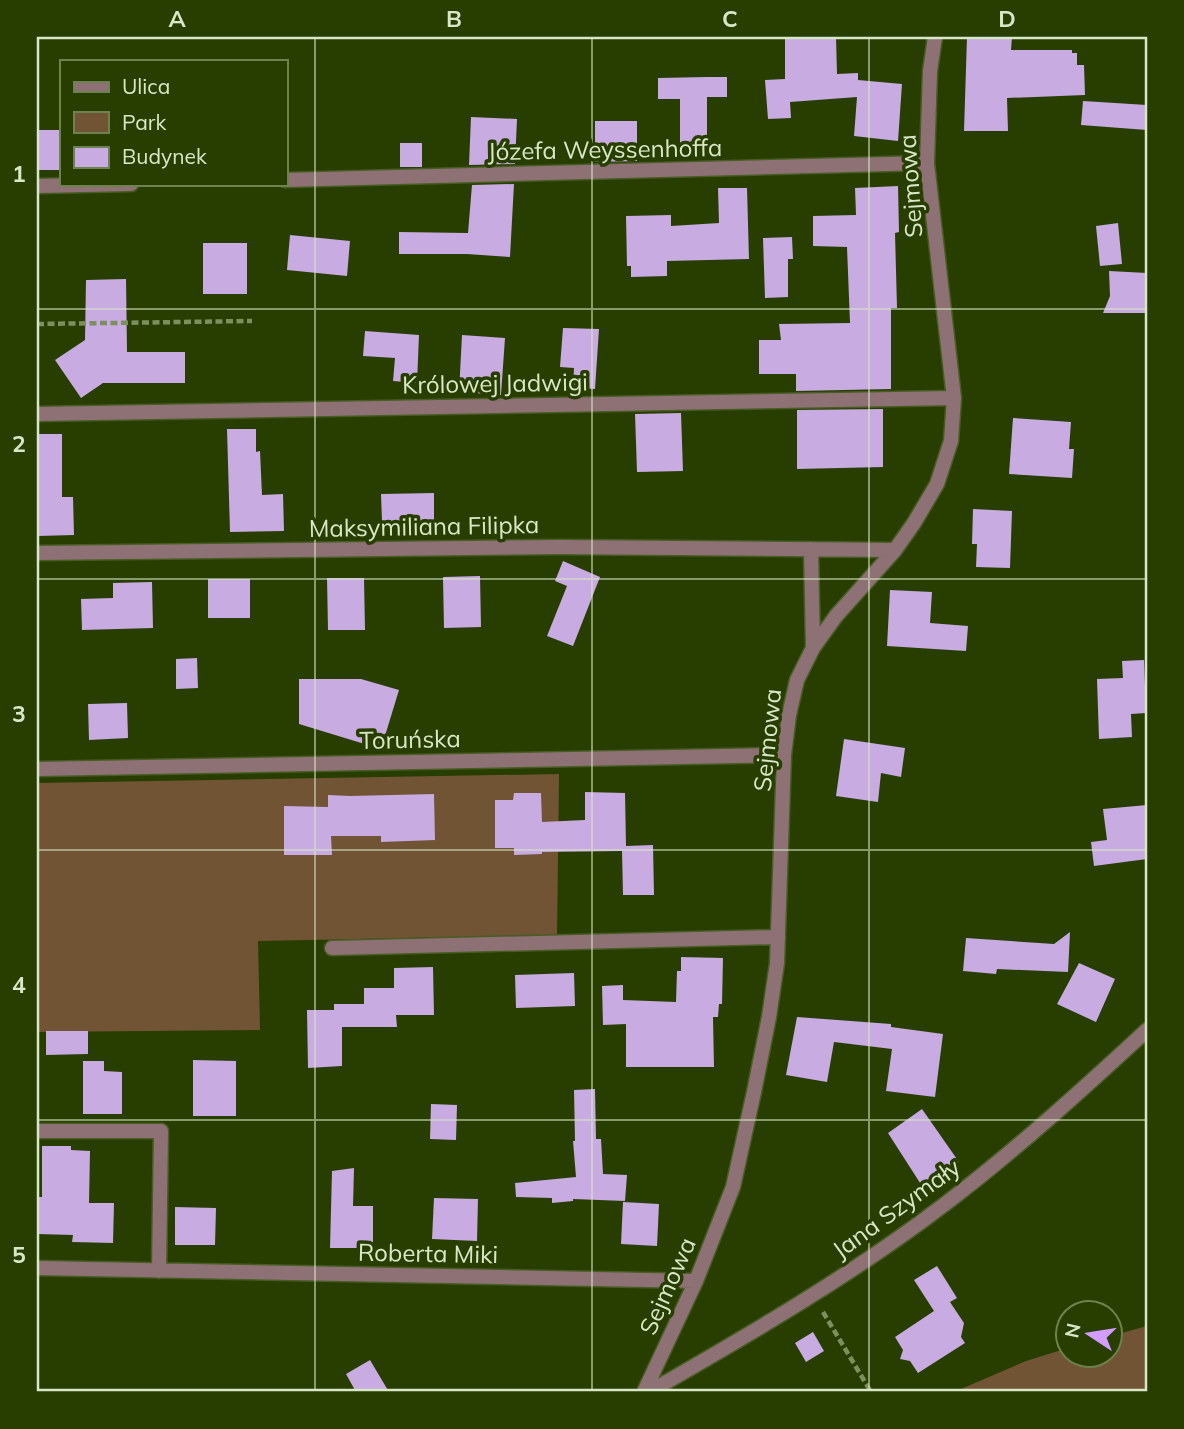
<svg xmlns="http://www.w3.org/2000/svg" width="1184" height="1429" font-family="Mulish,sans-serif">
<rect width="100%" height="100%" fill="#283e00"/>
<path fill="#715434" d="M559,774L557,935L258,941L260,1030L37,1032V783Z
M1147,1326V1392H954L1026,1361L1068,1348V1356H1110L1111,1336Z"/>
<path fill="#c7abe1" d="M785,37H836L837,74L858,73V85V80L902,84L898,141L854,136L857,97L790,102L791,118L768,119L765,80L785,79Z
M967,37H1012L1011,50H1072V53H1077V65H1084L1085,95L1007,98L1008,131H964Z
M707,77H727V97H707V149L680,148V99H658V78Z
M1083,101L1147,105V130L1081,125Z
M471,117L517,119L515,164L469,165Z
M595,121H637V161L595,162Z
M37,130H61V170H37Z
M400,143H422V167H400Z
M514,184L510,257L467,254H399V232L468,233L472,185Z
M898,186L899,232L895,233L897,308H891V389L796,391V374H759V340H781L779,324L850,323L847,247L813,246V216L856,215L855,188Z
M718,188H747L749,259L667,261V276L631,277V266H627L626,216L671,215V226L719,223Z
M1118,223L1122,264L1100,266L1096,226Z
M290,235L350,241L347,276L287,270Z
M792,237L793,259H788V297L765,298L763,238Z
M203,243H247V294H203Z
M1109,271L1147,273V313H1103L1110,296Z
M126,279L127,352H185V383H103L81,398L55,360L85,340L86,280Z
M563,328L599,329L595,389L573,388L574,368L560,367Z
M365,331L419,335L417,383L393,381L395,358L363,356Z
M462,335L505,338L501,395L459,392Z
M883,409V467L797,469V410Z
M681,413L683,471L637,472L635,414Z
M1013,418L1071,422L1069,449H1074L1072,478L1009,474Z
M227,429H256V452L260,451L262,495L283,494L284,531L230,532Z
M37,434H62V497H73L74,535L38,536Z
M434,493V531H395L394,524H385V521H382L381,494Z
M973,509L1012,511L1010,568L976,567L977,544H972Z
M563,561L600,577L573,646L547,636L567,586L555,581Z
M480,576L481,627L444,628L443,577Z
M327,578H364L365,630H328Z
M208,579H250V618H208Z
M152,582L153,628L82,630L81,599L113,598V583Z
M890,590L932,592L930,623L968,626L966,651L887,646Z
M197,658L198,688L176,689V659Z
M1144,660L1146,713L1131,714L1132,737L1099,739L1097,679L1123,678L1122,661Z
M299,679H361L399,690L381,749L299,724Z
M127,703L128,738L89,740L88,704Z
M844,739L905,748L901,777L881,773L878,802L836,796Z
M585,792L625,793L626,846L653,845L654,895H623L622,851L542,852V854L514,855V848H495V800H513L514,793H541L542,822L585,820Z
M434,794L435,840L381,842V836H331L332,855H284V806L328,807V795L350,796Z
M1147,805V859L1094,866L1091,842L1107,840L1103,809Z
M1070,932L1068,972L997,969L996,974L963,971L966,938L1054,944Z
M681,957L723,958L722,1004H719L718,1017H713L714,1067H626V1024L603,1025L602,986L623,985V1000L676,1002L677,971H681Z
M1079,963L1115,979L1096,1022L1057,1004Z
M433,967L434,1015H396L397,1027H342V1066L308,1068L307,1010H334V1004H364V988H394V968Z
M574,973L575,1006L516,1008L515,975Z
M797,1017L891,1024V1027L943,1034L935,1097L886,1091L892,1049L834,1042L827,1082L786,1075Z
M46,1031H88V1054L46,1055Z
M193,1060L236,1061V1116H193Z
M83,1061H104V1071L122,1072V1114H83Z
M595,1089L596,1139H601L603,1174L627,1175L625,1201L573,1199V1201L552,1203V1198L516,1197L515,1183L576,1177L573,1141H575L574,1090Z
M431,1104L457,1105L456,1140L430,1139Z
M922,1109L959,1162L922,1186L888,1133Z
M42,1146H71V1150L90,1151L89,1203H114L113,1243L72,1242L73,1235L37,1234V1197H42Z
M354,1168L353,1206H373V1248H330L332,1171Z
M434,1198L478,1199L477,1241L432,1239Z
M623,1202L659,1204L657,1246L621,1244Z
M175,1207L216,1208L215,1245H175Z
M937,1266L957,1298L950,1302L964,1323L961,1337L965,1343L918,1373L910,1361L900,1359L903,1350L895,1337L934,1311L914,1280Z
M813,1332L824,1351L806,1362L795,1343Z
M370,1360L389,1392H356L346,1374Z"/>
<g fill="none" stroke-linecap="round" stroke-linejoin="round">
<defs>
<path id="service" d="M332,948L778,937"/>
<path id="minor" d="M285,180L927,163
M37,186L131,184
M37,414L954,398
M811,549L813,648
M37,553L559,547L895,550
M37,769L784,755
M37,1131H161L159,1271
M37,1268L696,1281
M644,1392L696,1281L733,1187L754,1092L769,1017L777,963L784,755L789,715L797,680L813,648L836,616L895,550L914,523L937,484L951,441L954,398L927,163L930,71L935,37
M649,1392C750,1334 852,1275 945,1204C1016,1150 1082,1090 1147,1030"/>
</defs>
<use href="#service" stroke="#485c24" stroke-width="17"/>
<use href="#minor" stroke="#485c24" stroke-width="17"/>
<path stroke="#7c8f5f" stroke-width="4.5" stroke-dasharray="7 3.5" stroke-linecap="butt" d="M37,324L252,321
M823,1312L871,1392"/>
<use href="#service" stroke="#8d7175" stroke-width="14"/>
<use href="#minor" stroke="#8d7175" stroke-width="14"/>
</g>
<path fill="none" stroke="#d7e7c7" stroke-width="2" stroke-opacity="0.55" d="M315,37V1392M592,37V1392M869,37V1392M37,309H1147M37,579H1147M37,850H1147M37,1120H1147"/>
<g text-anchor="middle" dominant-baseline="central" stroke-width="7" stroke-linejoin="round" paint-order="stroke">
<g font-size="24" fill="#d7e7c7" stroke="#283e00">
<text transform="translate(605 149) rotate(-1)">Józefa Weyssenhoffa</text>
<text transform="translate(910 186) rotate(-94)">Sejmowa</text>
<text transform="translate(495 383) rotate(-1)">Królowej Jadwigi</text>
<text transform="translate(424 526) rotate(-1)">Maksymiliana Filipka</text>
<text transform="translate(410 739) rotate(-1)">Toruńska</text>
<text transform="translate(767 740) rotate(-84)">Sejmowa</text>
<text transform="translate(896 1208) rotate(-36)">Jana Szymały</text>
<text transform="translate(428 1253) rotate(1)">Roberta Miki</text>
<text transform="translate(667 1286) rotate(-66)">Sejmowa</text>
</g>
</g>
<rect width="1184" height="1429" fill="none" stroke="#283e00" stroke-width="77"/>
<rect x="60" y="60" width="228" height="126" fill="#283e00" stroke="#6e8250" stroke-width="2"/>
<rect x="74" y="82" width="35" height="10" fill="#8d7175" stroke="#6e8250" stroke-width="2"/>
<text x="122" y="94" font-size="21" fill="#d7e7c7">Ulica</text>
<rect x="74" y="112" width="35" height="21" fill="#715434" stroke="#6e8250" stroke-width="2"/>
<text x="122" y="130" font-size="21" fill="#d7e7c7">Park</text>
<rect x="74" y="147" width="35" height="21" fill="#c7abe1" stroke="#6e8250" stroke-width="2"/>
<text x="122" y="164" font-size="21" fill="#d7e7c7">Budynek</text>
<g transform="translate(1089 1334) rotate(282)"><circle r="33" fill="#283e00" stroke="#6e8250" stroke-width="2"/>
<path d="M0-5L12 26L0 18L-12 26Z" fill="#d29dfd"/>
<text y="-10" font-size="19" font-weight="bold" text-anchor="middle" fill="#d7e7c7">N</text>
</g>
<rect x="38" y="38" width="1108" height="1352" fill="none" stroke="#d7e7c7" stroke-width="2.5"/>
<g font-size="23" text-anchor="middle" font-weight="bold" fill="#d7e7c7">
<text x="177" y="27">A</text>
<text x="454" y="27">B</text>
<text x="730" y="27">C</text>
<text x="1007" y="27">D</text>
<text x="19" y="182">1</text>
<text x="19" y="452">2</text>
<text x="19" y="722">3</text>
<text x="19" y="993">4</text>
<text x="19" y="1263">5</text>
</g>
</svg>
